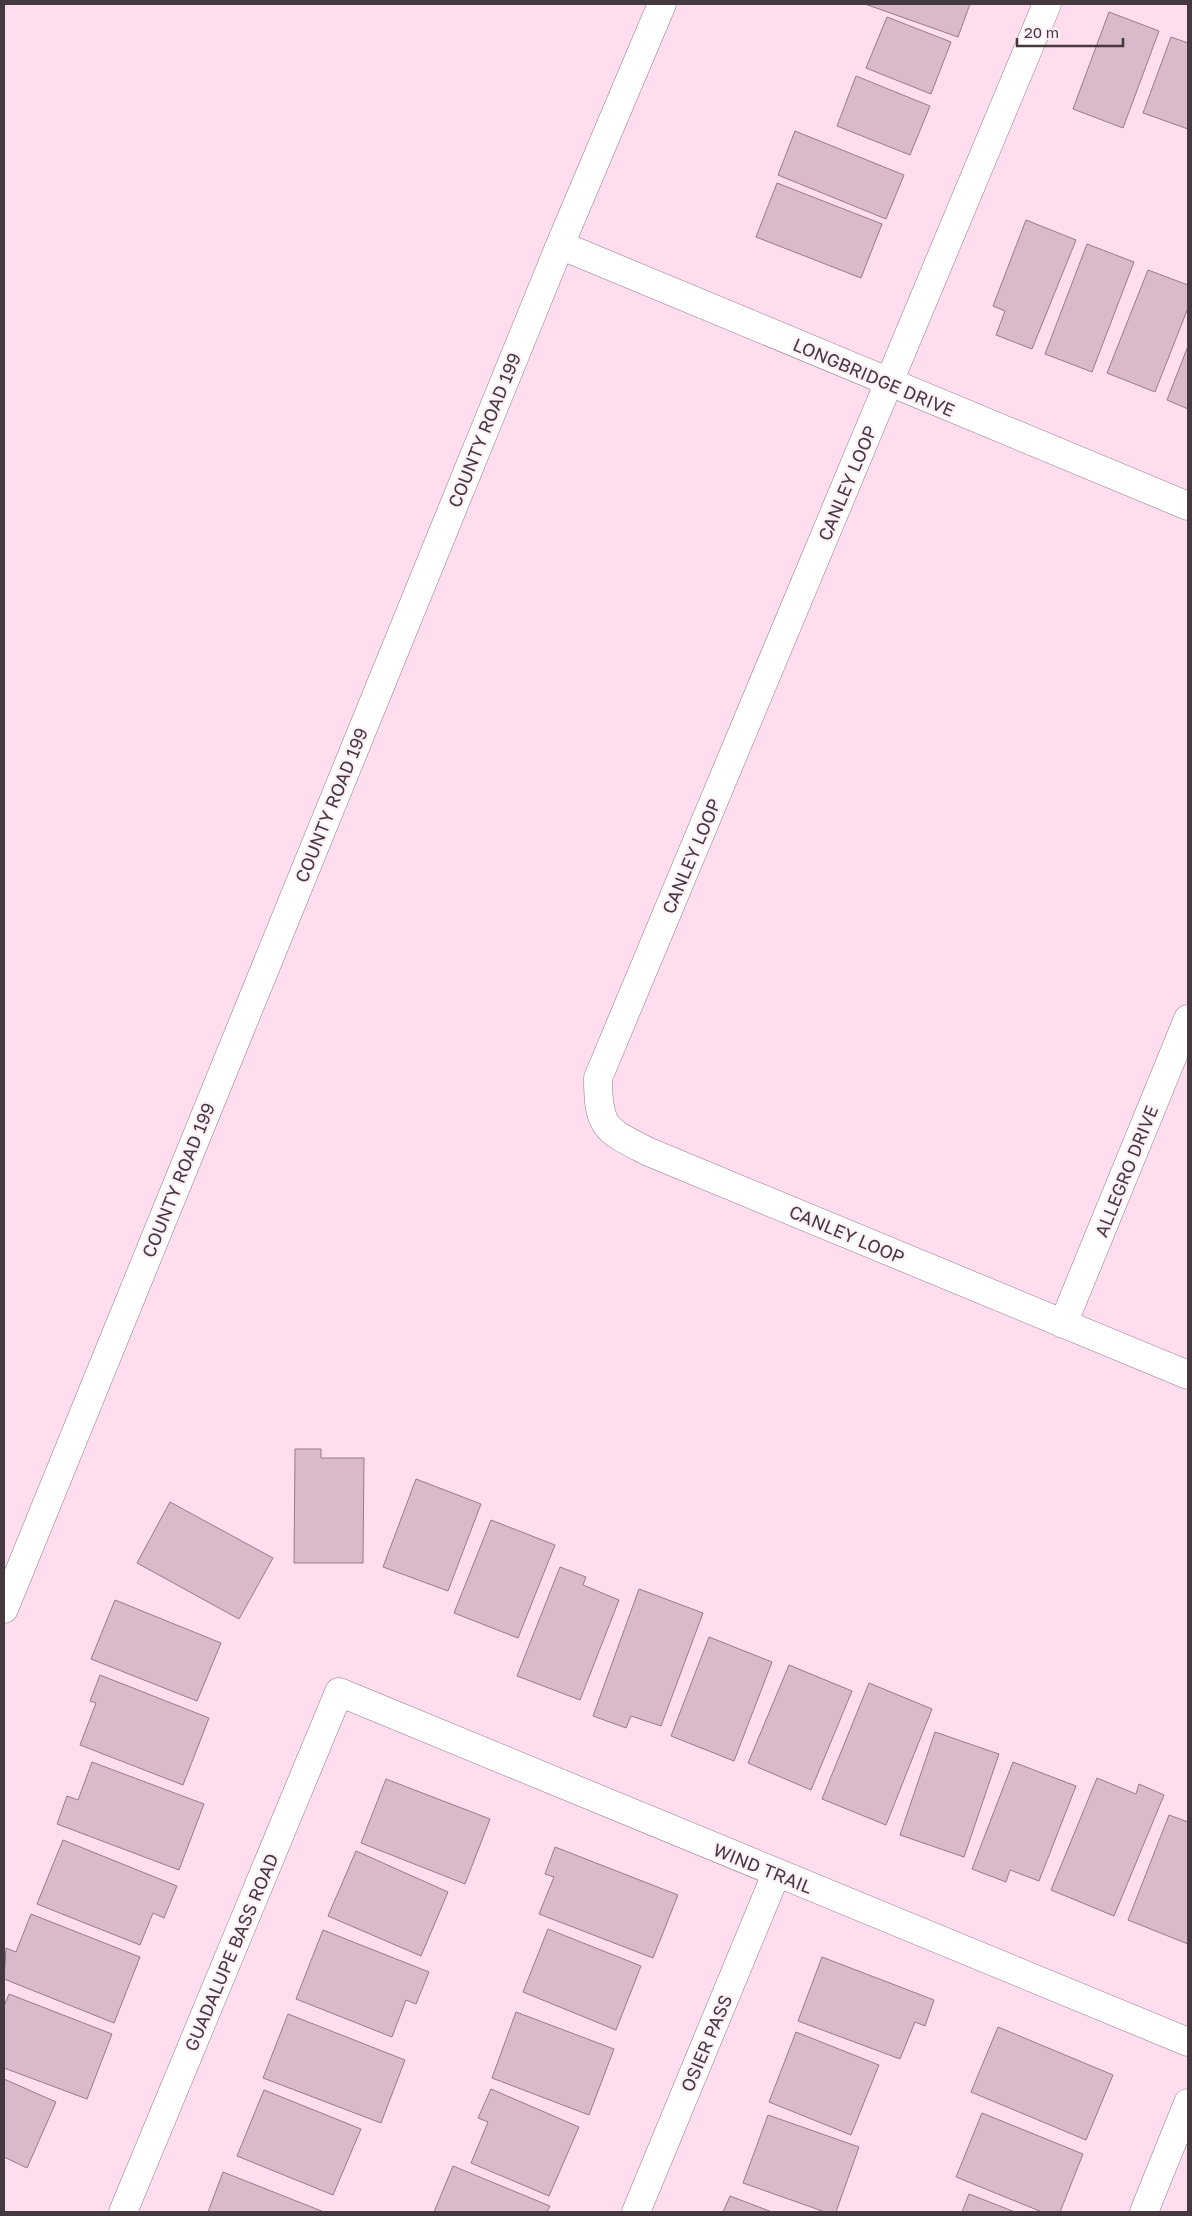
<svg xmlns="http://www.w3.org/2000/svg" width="1192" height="2216" font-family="'Golos Text',sans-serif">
<rect width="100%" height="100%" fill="#fdddee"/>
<path fill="#d9b9ca" stroke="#987a8a" d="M865,4H970L958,37Z
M1109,12L1159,31L1123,128L1073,109Z
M887,17L951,42L931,94L866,68Z
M1171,37L1188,43V129L1143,113Z
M856,76L930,106L910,155L837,126Z
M795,131L904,175L886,219L778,175Z
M777,183L882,224L861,278L756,237Z
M1026,220L1076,240L1032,349L996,335L1005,311L993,306Z
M1087,244L1134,262L1092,372L1045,354Z
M1148,270L1188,285V308L1155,392L1107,373Z
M1188,346V409L1167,400Z
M295,1449H321V1458H364L363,1563H294Z
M416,1479L481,1504L448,1591L383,1567Z
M170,1502L273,1558L239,1619L137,1563Z
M491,1520L555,1545L518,1638L454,1613Z
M560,1567L586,1577L583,1585L619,1600L580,1700L517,1676Z
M639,1589L703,1613L661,1726L631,1716L626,1728L593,1716Z
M115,1600L221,1643L197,1701L91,1659Z
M709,1637L772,1662L734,1761L671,1736Z
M789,1665L852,1691L811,1790L748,1763Z
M100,1675L209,1718L183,1785L80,1745L96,1703L90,1701Z
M869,1683L932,1709L886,1825L822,1799Z
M935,1732L999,1754L964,1857L900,1835Z
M92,1762L204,1804L179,1870L57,1824L67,1796L78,1800Z
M1013,1762L1076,1786L1039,1881L1010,1870L1006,1882L972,1869Z
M1097,1778L1136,1794L1139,1784L1164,1795L1114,1916L1051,1890Z
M386,1779L490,1819L465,1884L361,1843Z
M1169,1815L1188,1822V1944L1128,1920Z
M63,1840L177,1886L164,1918L153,1913L140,1945L37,1904Z
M555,1847L678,1895L653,1958L539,1914L554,1877L545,1874Z
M356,1851L448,1892L421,1956L328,1916Z
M31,1914L140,1957L114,2023L4,1979L6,1948L16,1952Z
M548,1929L641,1966L616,2030L523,1992Z
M323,1930L429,1972L416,2004L406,2000L392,2037L296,1999Z
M822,1957L934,2000L925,2026L915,2022L900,2059L798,2021Z
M9,1994L112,2034L87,2099L4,2068V2006Z
M516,2012L614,2049L589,2115L492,2078Z
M288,2014L405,2060L381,2123L263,2078Z
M998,2027L1113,2075L1086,2140L971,2092Z
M796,2032L879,2065L851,2135L769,2102Z
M4,2079L56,2102L27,2168L4,2157Z
M491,2089L579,2127L549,2196L471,2163L488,2122L478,2118Z
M264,2090L361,2129L333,2195L237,2156Z
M982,2113L1083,2154L1060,2212H1042L956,2177Z
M768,2115L859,2147L836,2212H825L743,2183Z
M453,2166L550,2206L547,2212H434Z
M223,2172L324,2212H208Z
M969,2194L1015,2212H962Z
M730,2196L772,2212H723Z"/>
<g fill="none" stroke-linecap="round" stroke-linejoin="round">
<defs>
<path id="street" d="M1047,4L598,1078C598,1129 606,1130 649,1152L1188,1375
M560,245L1188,506
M1063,1324L1188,1019
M4,1609L560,245L662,4
M123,2212L339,1692L1188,2042
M636,2212L776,1874
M1144,2212L1188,2103"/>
</defs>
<use href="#street" stroke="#957888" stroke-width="29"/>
<use href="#street" stroke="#fff" stroke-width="28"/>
</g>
<g text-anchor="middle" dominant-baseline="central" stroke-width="4.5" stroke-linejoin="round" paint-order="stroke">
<g font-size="18" fill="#45383f" stroke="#fef0f7">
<text transform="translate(874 377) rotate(23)">LONGBRIDGE DRIVE</text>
<text transform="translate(484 430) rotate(-68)">COUNTY ROAD 199</text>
<text transform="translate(847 483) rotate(-67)">CANLEY LOOP</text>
<text transform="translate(331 805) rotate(-68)">COUNTY ROAD 199</text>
<text transform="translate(691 856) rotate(-67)">CANLEY LOOP</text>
<text transform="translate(1126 1171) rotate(-68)">ALLEGRO DRIVE</text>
<text transform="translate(178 1180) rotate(-68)">COUNTY ROAD 199</text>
<text transform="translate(847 1234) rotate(23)">CANLEY LOOP</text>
<text transform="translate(763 1868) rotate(22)">WIND TRAIL</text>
<text transform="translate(231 1952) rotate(-67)">GUADALUPE BASS ROAD</text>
<text transform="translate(706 2043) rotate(-67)">OSIER PASS</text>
</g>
</g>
<rect width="1192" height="2216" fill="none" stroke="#45383f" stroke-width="10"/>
<path d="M1017 38v8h106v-8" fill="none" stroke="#45383f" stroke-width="2.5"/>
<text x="1024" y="38" font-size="15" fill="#45383f" stroke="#fef0f7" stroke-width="4" paint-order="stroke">20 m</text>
</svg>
